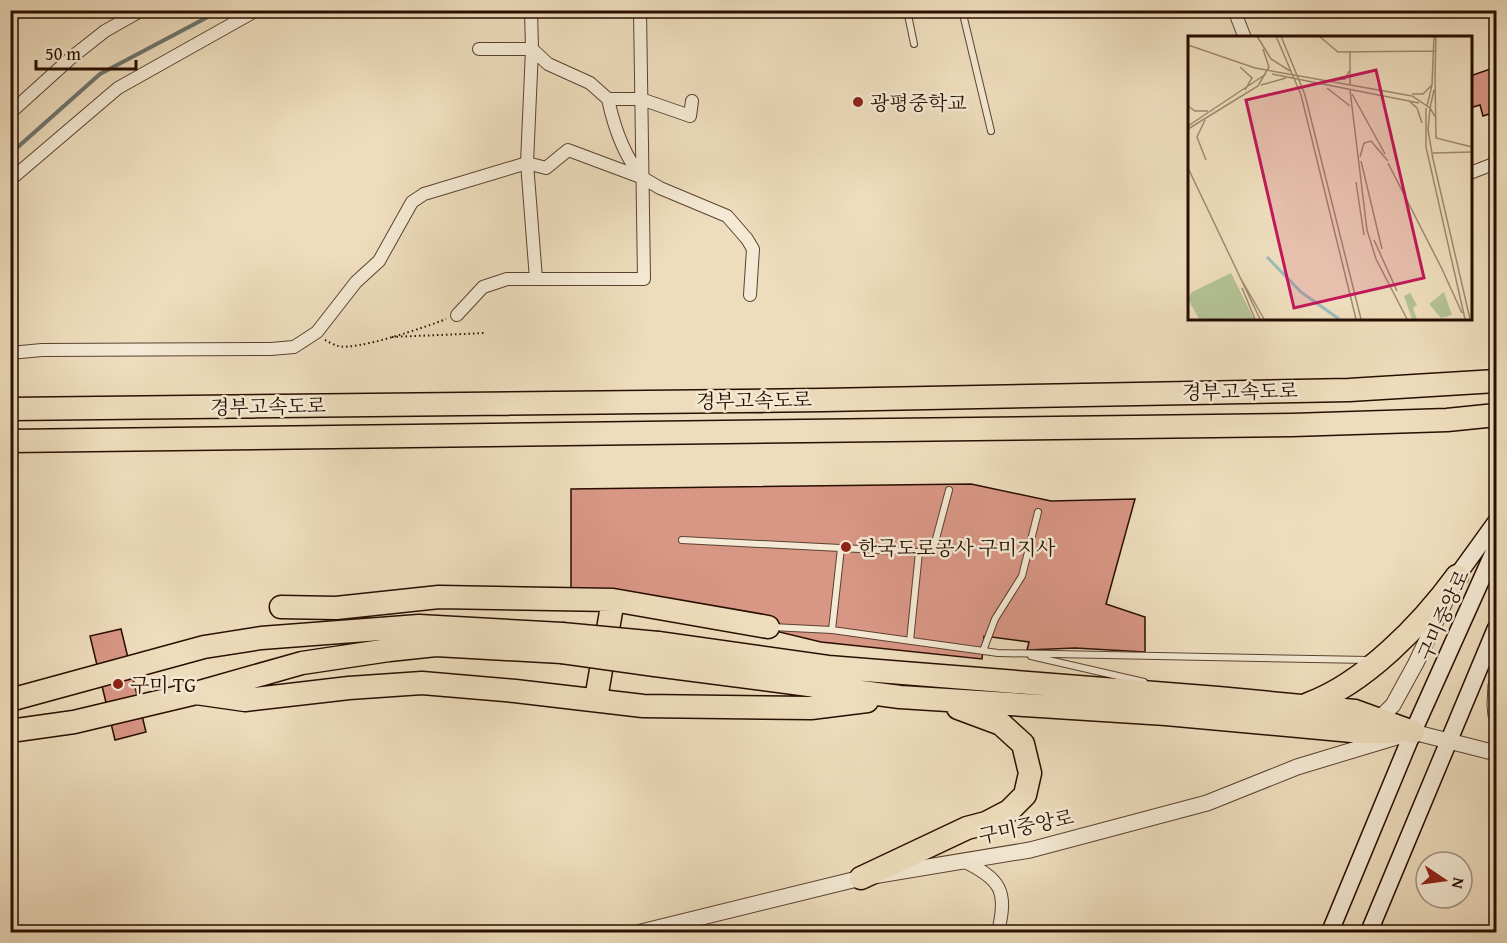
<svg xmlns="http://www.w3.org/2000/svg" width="1507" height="943" font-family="'Gentium Book Plus','Noto Serif KR',serif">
<rect width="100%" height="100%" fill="#eeddbd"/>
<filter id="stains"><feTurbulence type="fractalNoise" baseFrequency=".00333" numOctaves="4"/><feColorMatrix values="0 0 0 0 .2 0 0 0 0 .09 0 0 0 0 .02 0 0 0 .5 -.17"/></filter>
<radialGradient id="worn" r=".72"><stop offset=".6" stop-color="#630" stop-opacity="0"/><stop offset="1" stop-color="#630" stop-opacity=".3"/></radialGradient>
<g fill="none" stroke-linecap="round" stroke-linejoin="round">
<path stroke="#6d756e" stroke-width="4" d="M10,154L100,74L221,10"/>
</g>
<path fill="#d89685" stroke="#290e00" stroke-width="1.5" d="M1496,67V132H1495L1489,114L1483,116L1480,105L1470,108V76Z
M971,484L1051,501L1135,499L1106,604L1145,617V652L1075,648L1027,650L1029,642L984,636L982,659L821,642L617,593L571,596V489Z
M121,629L146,732L115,740L90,636Z"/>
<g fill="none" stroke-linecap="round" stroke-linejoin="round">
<defs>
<path id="service" d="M907,10L914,44
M962,10L991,131
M682,540L919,552
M772,627L832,630L998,653L1369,660
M832,630L841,548
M910,641L919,552L933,550L949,490
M983,651L995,619L1022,576L1038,512
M1031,656L1144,682"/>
<path id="minor" d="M1234,10L1245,38
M479,49H532L531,10
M532,49L527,163L536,279H644L640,10
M532,49L548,64L590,83L608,99H641L690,116L692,101
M608,99C614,127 623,155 642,177
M10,113L72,57L105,31L142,10
M1470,173L1496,163
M10,180L118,88L257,10
M457,315L483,287L507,279H536
M10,353L42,350L271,349L294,347L317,332L356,282L379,261L412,202L424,194L527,163L546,168L568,150L643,178L660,188L727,216L747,239L753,249L750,295
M963,861C1001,879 1008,891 998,932"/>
<path id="tertiary" d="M1496,685L1495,705L1496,715
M1373,725L1393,705L1416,663L1445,602
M641,932L861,878L1030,850L1207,803L1297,767L1413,732L1496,753"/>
<path id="secondary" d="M1457,576L1496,522
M1330,932L1413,732L1496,547
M1369,932L1496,628"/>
<path id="motorway" d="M10,409L823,400L1349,390L1496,381
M10,441L1292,425L1447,420L1496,415
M281,607L336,608L439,597L613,600L768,627
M658,643L828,667L1218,698L1355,711L1413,732
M655,665L900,697L1166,714L1363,732H1396
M196,693L245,700L349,688L422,683L515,691L643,706L811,708L867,701
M596,699L613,600
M10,700L204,647L261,638L419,626L562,634
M1308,704C1364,684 1422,624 1457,576
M10,731L74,722L196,693L302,663L389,650L436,645L562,652
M861,878L967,828L986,823L1009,811L1025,795L1030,773L1023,744L1001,724L958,708"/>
</defs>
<use href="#service" stroke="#5a422f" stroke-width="8"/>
<use href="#minor" stroke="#5a422f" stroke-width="14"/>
<use href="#tertiary" stroke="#5a422f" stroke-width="17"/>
<use href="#secondary" stroke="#290e00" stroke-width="19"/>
<use href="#motorway" stroke="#290e00" stroke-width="25"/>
<path stroke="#290e00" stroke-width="2" stroke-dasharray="1.5 3" stroke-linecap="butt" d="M392,337L486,333
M325,340C329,342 334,345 338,346C356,351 426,327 446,319"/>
<use href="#service" stroke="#f4e9d4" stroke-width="6"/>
<use href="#minor" stroke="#f4e9d4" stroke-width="12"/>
<use href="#tertiary" stroke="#f4e9d4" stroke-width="15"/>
<use href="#secondary" stroke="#f4e9d4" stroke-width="16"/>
<use href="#motorway" stroke="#eeddbd" stroke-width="22"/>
<defs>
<path id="motorway-bridge" d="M562,634L658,643
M562,652L655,665"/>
</defs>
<use href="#motorway-bridge" stroke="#290e00" stroke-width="25" stroke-linecap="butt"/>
<use href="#motorway-bridge" stroke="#eeddbd" stroke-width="22"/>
</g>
<g fill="#8f2418" stroke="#f4e9d4" stroke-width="2">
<circle cx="858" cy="102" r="6"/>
<circle cx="846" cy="547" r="6"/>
<circle cx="118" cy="684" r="6"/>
</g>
<g text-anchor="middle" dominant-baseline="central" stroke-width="5" stroke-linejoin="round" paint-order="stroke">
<g font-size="20" fill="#290e00" stroke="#f4e9d4" text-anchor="start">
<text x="870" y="102">광평중학교</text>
<text x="858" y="547">한국도로공사 구미지사</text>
<text x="130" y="684">구미 TG</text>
</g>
<g font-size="20" fill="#290e00" stroke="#f4e9d4">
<text transform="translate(1240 391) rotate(-1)">경부고속도로</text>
<text transform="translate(754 400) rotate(-1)">경부고속도로</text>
<text transform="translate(268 406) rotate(-1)">경부고속도로</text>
<text transform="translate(1443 615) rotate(-66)">구미중앙로</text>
<text transform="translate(1026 826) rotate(-12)">구미중앙로</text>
</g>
</g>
<g transform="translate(1188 36)">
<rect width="284" height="284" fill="#eeddbd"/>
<path d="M43,237L66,283H11L0,263L4,256ZM256,256L264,279L253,282L241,268ZM222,257L229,269L225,272L229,283H224L216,260Z" fill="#b4c295"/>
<path fill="none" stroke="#9bbab8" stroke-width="3" d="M79,221L113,256L151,283"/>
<path fill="none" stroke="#9f8a71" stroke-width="1.5" d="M69,0L83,23L102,35M88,0L113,59L168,283M93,0L117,59L173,283M131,0L150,16L248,15M0,9L67,32L224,60L242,72L248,82M162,15V49M52,31L64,42L57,54M84,38L231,67M247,40L248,102L284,111M247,41L248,0M145,44L157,43L161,35M73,49L98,42M139,52L162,70M162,54L179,194L188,223L219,283M164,58L197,118M224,58H235L244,49M220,64L229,72L234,87M0,70L7,75H20M239,70L244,49L246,0M238,72V111L277,283M242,72L246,54M242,72L240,94L245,123L282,283M17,84L9,101L18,124M0,90L78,38M0,93L70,50L81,31L75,13M245,117L284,116M172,121L176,107L183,105L200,125M173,125L194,213M200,127L254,233M0,132L72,283M168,146L176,199M186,204L209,255M254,233L274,277M53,243L76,283M54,252L67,283"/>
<path fill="#c2185b" fill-opacity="0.15" stroke="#c2185b" stroke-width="3" d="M188,34L236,242L106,272L58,64Z"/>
<rect width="284" height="284" fill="none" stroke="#290e00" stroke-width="3"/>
</g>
<rect width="1507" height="943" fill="none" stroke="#eeddbd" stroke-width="36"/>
<rect x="12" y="12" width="1483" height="919" fill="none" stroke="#290e00" stroke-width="3"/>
<rect x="18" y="18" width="1471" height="907" fill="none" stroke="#290e00" stroke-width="1.5"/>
<g transform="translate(1444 880) rotate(103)"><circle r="28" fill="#f4e9d4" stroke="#a3917f" stroke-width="1.5"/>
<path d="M0-4.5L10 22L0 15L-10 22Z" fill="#8f2418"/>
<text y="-9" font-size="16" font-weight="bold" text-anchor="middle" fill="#290e00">N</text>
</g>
<path d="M36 60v9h100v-9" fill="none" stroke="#290e00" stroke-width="3"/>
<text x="45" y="60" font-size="18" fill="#290e00" stroke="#f4e9d4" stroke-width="4.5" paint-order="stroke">50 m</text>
<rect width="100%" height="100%" filter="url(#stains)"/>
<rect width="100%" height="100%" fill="url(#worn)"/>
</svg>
